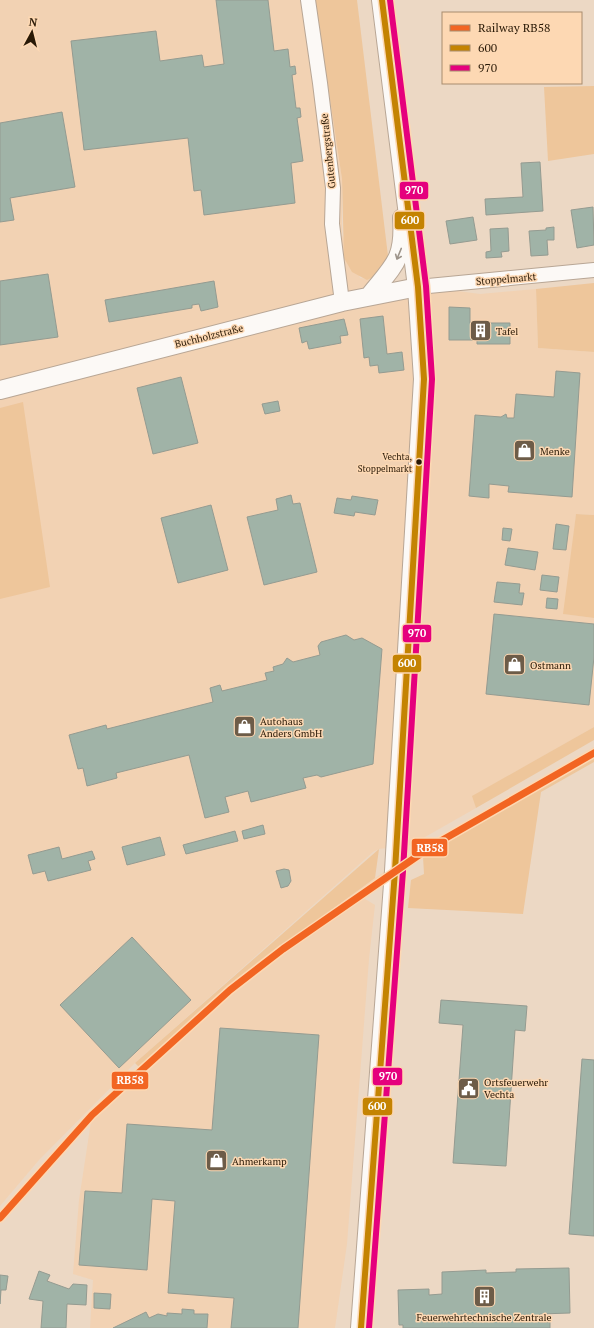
<svg xmlns="http://www.w3.org/2000/svg" width="594" height="1328" font-family="'PT Serif',serif">
<rect width="100%" height="100%" fill="#ecd8c4"/>
<path fill="#f2d2b3" d="M0,0H315L342,179V235L360,278L480,294L536,289L538,348L594,352V515L576,514L564,614L594,618V727L473,796L476,808L411,845L379,849L373,852L135,1063L39,1160L0,1206Z
M594,747V756L403,869L362,897L375,905L369,959L347,1244L335,1328H90L93,1280L73,1274L79,1200L92,1115H95L117,1096L113,1092L230,987L282,946L375,878L420,849Z"/>
<path fill="#eec69b" d="M315,0H357L388,256L378,275L367,280L352,272L344,258L342,179Z
M594,86V154L548,161L544,87Z
M594,283V352L538,348L536,289Z
M23,402L50,587L0,599V408Z
M576,514L594,515V618L563,614Z
M594,727V740L476,808L472,796Z
M594,756V762L541,792L523,914L408,908L411,880L424,874L423,857Z
M379,849L375,878L282,946L230,987L140,1068L135,1063Z"/>
<path fill="#a0b3a7" stroke="#949b91" d="M216,0H268L274,51L288,49L290,67L295,66L296,74L292,75L296,108H300L301,117L297,118L303,161L291,163L295,203L204,215L201,190L194,191L188,138L84,150L71,41L156,31L160,61L202,55L204,67L224,64Z
M62,112L75,187L10,198L14,220L0,222V123Z
M540,162L543,211L486,215L485,199L523,197L521,163Z
M593,207L594,245L577,248L571,210Z
M473,217L477,240L450,244L446,221Z
M554,227V240H547L548,255L531,256L529,231L546,230V228Z
M508,228L509,251L501,252L502,257L486,258V252L491,251L490,229Z
M48,274L58,337L0,345V281Z
M214,281L218,307L201,311L199,304L192,305V308L109,322L105,300Z
M449,307L470,308V323H510V344H477V340H449Z
M383,316L387,354L402,352L404,370L379,373L378,365L370,366L369,357L364,358L360,319Z
M344,319L348,335L340,336L341,343L309,349L307,341L302,343L299,328Z
M556,371L580,373L572,497L508,492L509,486L489,484V498L469,496L475,415L501,417L506,414L507,418H514L516,394L554,397Z
M181,377L198,443L153,454L137,388Z
M278,401L280,411L265,414L262,404Z
M291,495L293,504L300,503L317,572L264,585L247,517L278,510L276,499Z
M352,496L378,500L375,515L355,512L354,516L334,513L337,498L351,500Z
M211,505L228,570L178,583L161,518Z
M556,524L569,526L566,550L553,549Z
M503,528L512,529L510,541L502,540Z
M508,548L538,552L535,570L505,565Z
M542,575L559,577L557,592L540,590Z
M497,582L520,584L519,593H524L522,605L494,602Z
M547,598L558,599L557,609L546,608Z
M494,614L594,624V657L589,705L486,694Z
M346,635L354,640L362,638L382,649L373,764L321,777L317,775L303,778L306,788L251,802L248,791L225,797L229,812L205,818L189,755L116,773L117,778L87,786L83,768L78,769L69,735L106,725L107,729L213,702L210,688L220,685L222,691L267,680L265,673L274,671L273,667L283,664L287,658L293,662L320,655L318,646L321,642Z
M263,825L265,834L244,839L242,831Z
M235,831L238,841L186,854L183,845Z
M160,837L165,855L127,865L122,847Z
M59,847L62,859L92,851L95,859L88,861L91,870L48,881L45,871L33,874L28,855Z
M284,869L289,870L291,881L288,886L281,888L276,871Z
M132,937L191,1000L119,1068L60,1005Z
M441,1000L527,1006L525,1031L515,1030L506,1166L453,1163L463,1025L439,1023Z
M220,1028L319,1035L298,1328H231L234,1298L168,1293L175,1201L152,1199L147,1270L79,1265L85,1191L122,1193L127,1124L212,1130Z
M582,1059L594,1060V1236L569,1234Z
M569,1268L570,1313L540,1314V1322H550V1328H403V1325H399L398,1290L429,1289V1295L442,1294V1272L486,1270V1273L516,1272V1269Z
M39,1271L50,1275L47,1281L69,1289L73,1284L87,1285L86,1305L67,1304L66,1328H41L43,1301L29,1299Z
M0,1275L8,1276L6,1290H1L0,1304Z
M94,1293L111,1294L110,1309L94,1308Z
M182,1309L194,1310V1314H208L207,1328H113L146,1312L149,1318L158,1314L167,1316V1313L182,1314Z"/>
<g fill="none" stroke-linecap="round" stroke-linejoin="round">
<defs>
<path id="minor" d="M308,0L320,83L333,188L332,224L342,302
M418,287L594,270"/>
<path id="tertiary" d="M370,295C394,265 405,259 402,218
M0,390L342,302L418,287"/>
<path id="secondary" d="M361,1328L395,871L424,379L418,287L382,0"/>
</defs>
<use href="#minor" stroke="#b8a695" stroke-width="16"/>
<use href="#tertiary" stroke="#b8a695" stroke-width="20"/>
<use href="#secondary" stroke="#b8a695" stroke-width="22"/>
<use href="#minor" stroke="#fcf9f6" stroke-width="14"/>
<use href="#tertiary" stroke="#fcf9f6" stroke-width="18"/>
<use href="#secondary" stroke="#fcf9f6" stroke-width="20"/>
<defs>
<path id="bus-1" d="M361,1328L395,871L424,379L418,287L382,0"/>
<path id="bus-2" d="M369,1328L403,871L432,379L426,286L390,0"/>
</defs>
<use href="#bus-1" stroke="#fdd8b3" stroke-width="9"/>
<use href="#bus-2" stroke="#fdd8b3" stroke-width="9"/>
<use href="#bus-1" stroke="#c48302" stroke-width="6"/>
<use href="#bus-2" stroke="#e5007d" stroke-width="6"/>
<defs>
<path id="rail-1" d="M0,1218L92,1115L230,990L283,949L432,846L594,753"/>
</defs>
<use href="#rail-1" stroke="#fdd8b3" stroke-width="10"/>
<use href="#rail-1" stroke="#f26522" stroke-width="7"/>
</g>
<defs><path id="oneway-shaft" d="M-6 0H5M1.5-3L5.5 0L1.5 3" fill="none" stroke-width="1.6" stroke-linecap="round" stroke-linejoin="round"/></defs>
<use stroke="#9d948a" href="#oneway-shaft" transform="translate(399 254) rotate(112)"/>
<defs>
<symbol id="building-square" viewBox="-11 -11 22 22"><rect x="-9" y="-9" width="18" height="18" rx="4" fill="#6d5c48" stroke="#fdd8b3"/><path d="M-4-6H4V6H1V3H-1V6H-4ZM-2.5-4.3h1.7v1.8h-1.7ZM.8-4.3h1.7v1.8H.8ZM-2.5-1h1.7V.8h-1.7ZM.8-1h1.7V.8H.8Z" fill="#fff"/></symbol>
<symbol id="shop-square" viewBox="-11 -11 22 22"><rect x="-9" y="-9" width="18" height="18" rx="4" fill="#6d5c48" stroke="#fdd8b3"/><path d="M-5-2.5h2.3a2.7 3.5 0 0 1 5.4 0H5L5.5 6h-11ZM-1.5-2.5h3a1.5 2.3 0 0 0-3 0Z" fill="#fff"/></symbol>
<symbol id="civic-square" viewBox="-11 -11 22 22"><rect x="-9" y="-9" width="18" height="18" rx="4" fill="#6d5c48" stroke="#fdd8b3"/><path d="M-.6-6.5H3V-4.5H.6V-3L4-1V1h2V6H-6V1h2V-1L-.6-3ZM-1.2 2.5V6h2.4V2.5Z" fill="#fff"/></symbol>
</defs>
<g fill-rule="evenodd">
<use href="#building-square" x="468" y="318" width="25" height="25"/>
<use href="#shop-square" x="512" y="438" width="25" height="25"/>
<use href="#shop-square" x="502" y="652" width="25" height="25"/>
<use href="#shop-square" x="232" y="714" width="25" height="25"/>
<use href="#civic-square" x="456" y="1076" width="25" height="25"/>
<use href="#shop-square" x="204" y="1148" width="25" height="25"/>
<use href="#building-square" x="472" y="1284" width="25" height="25"/>
</g>
<circle fill="#291906" stroke="#fdd8b3" stroke-width="1.5" cx="419" cy="462" r="3.5"/>
<g text-anchor="middle" dominant-baseline="central" stroke-width="3" stroke-linejoin="round" paint-order="stroke">
<g font-size="9" fill="#291906" stroke="#fdd8b3" text-anchor="end">
<text x="412" y="457">Vechta,<tspan x="412" dy="12">Stoppelmarkt</tspan></text>
</g>
<g font-size="10" fill="#291906" stroke="#fdd8b3">
<text transform="translate(328 151) rotate(-96)">Gutenbergstraße</text>
<text transform="translate(506 279) rotate(-5)">Stoppelmarkt</text>
<text transform="translate(209 336) rotate(-14)">Buchholzstraße</text>
</g>
<g font-size="10" fill="#291906" stroke="#fdd8b3" text-anchor="start">
<text x="496" y="331">Tafel</text>
<text x="540" y="451">Menke</text>
<text x="530" y="665">Ostmann</text>
<text x="260" y="721">Autohaus<tspan x="260" dy="12">Anders GmbH</tspan></text>
<text x="484" y="1082">Ortsfeuerwehr<tspan x="484" dy="12">Vechta</tspan></text>
<text x="232" y="1161">Ahmerkamp</text>
<text x="484" y="1317" text-anchor="middle">Feuerwehrtechnische Zentrale</text>
</g>
</g>
<g stroke="#fdd8b3" stroke-width="1.5">
<rect x="399" y="181" width="30" height="19" rx="4" fill="#e5007d"/>
<rect x="394" y="211" width="31" height="19" rx="4" fill="#c48302"/>
<rect x="402" y="624" width="30" height="19" rx="4" fill="#e5007d"/>
<rect x="392" y="654" width="30" height="19" rx="4" fill="#c48302"/>
<rect x="411" y="838" width="37" height="19" rx="4" fill="#f26522"/>
<rect x="372" y="1067" width="31" height="19" rx="4" fill="#e5007d"/>
<rect x="111" y="1071" width="38" height="19" rx="4" fill="#f26522"/>
<rect x="362" y="1097" width="31" height="19" rx="4" fill="#c48302"/>
</g>
<g font-size="11" text-anchor="middle" font-weight="bold" fill="#fff">
<text x="414" y="194">970</text>
<text x="410" y="224">600</text>
<text x="417" y="637">970</text>
<text x="407" y="667">600</text>
<text x="430" y="852">RB58</text>
<text x="388" y="1080">970</text>
<text x="130" y="1084">RB58</text>
<text x="377" y="1110">600</text>
</g>
<rect x="442" y="12" width="140" height="72" fill="#fdd8b3" stroke="#a88c6e"/>
<rect x="450" y="25" width="20" height="6" fill="#f26522" stroke="#a88c6e"/>
<text x="478" y="32" font-size="12" fill="#291906">Railway RB58</text>
<rect x="450" y="45" width="20" height="6" fill="#c48302" stroke="#a88c6e"/>
<text x="478" y="52" font-size="12" fill="#291906">600</text>
<rect x="450" y="65" width="20" height="6" fill="#e5007d" stroke="#a88c6e"/>
<text x="478" y="72" font-size="12" fill="#291906">970</text>
<g transform="translate(32 32) rotate(7)" stroke="#fdd8b3" stroke-width="3" paint-order="stroke">
<path d="M0-3L7 15L0 10L-7 15Z" fill="#291906"/>
<text y="-6" font-size="11" font-weight="bold" text-anchor="middle" fill="#291906">N</text>
</g>
</svg>
